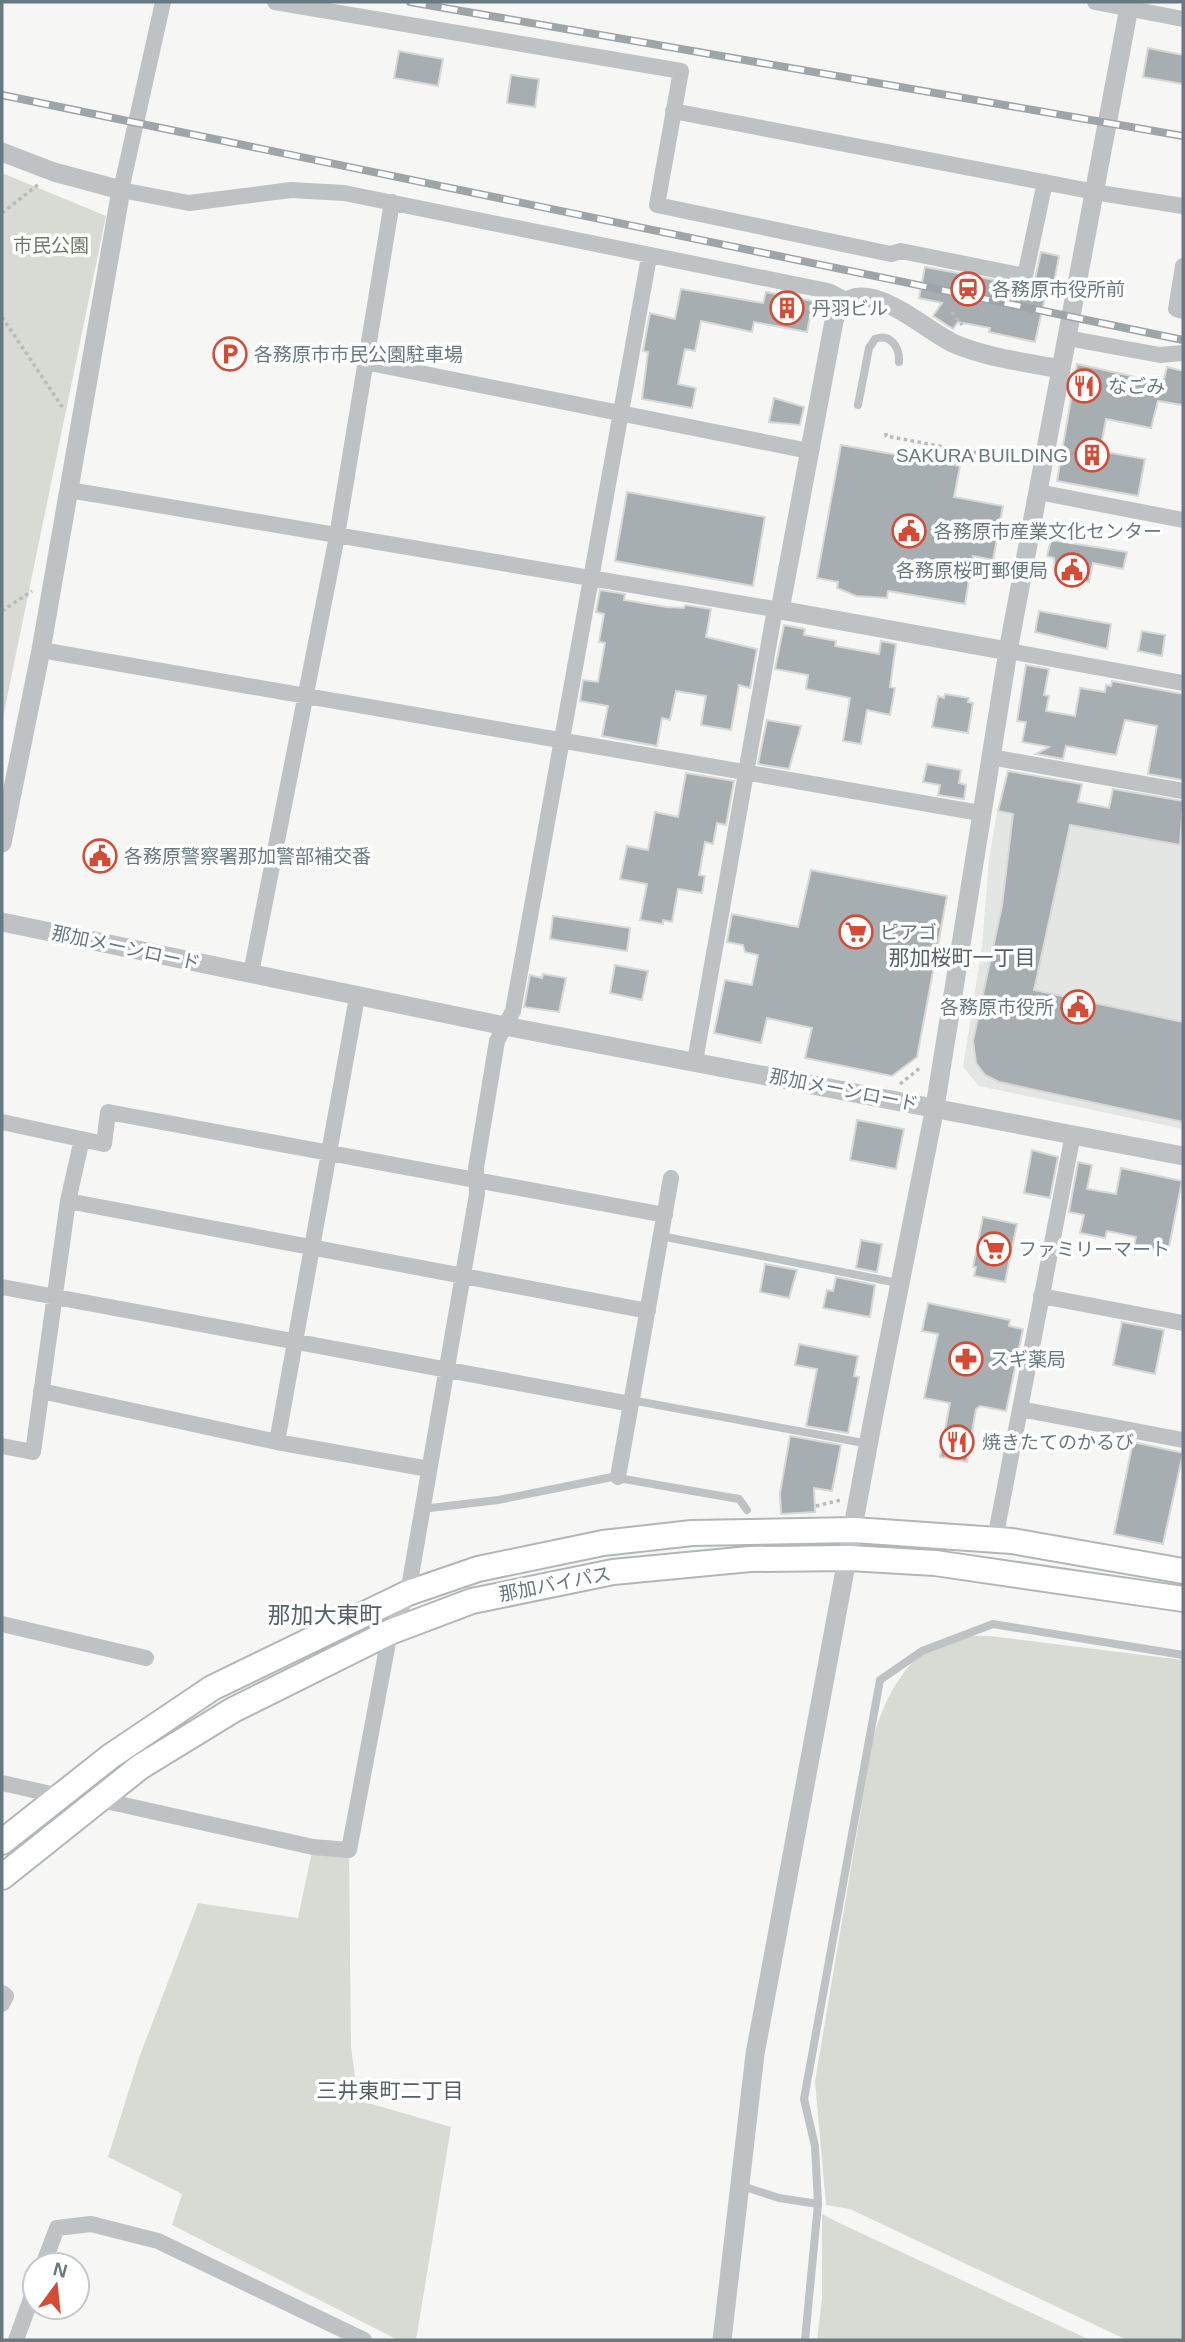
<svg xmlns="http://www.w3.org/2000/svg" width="1185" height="2342" font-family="Arial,'Noto Sans JP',sans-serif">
<rect width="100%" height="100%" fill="#f6f6f4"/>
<path fill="#e4e6e4" d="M997,812L1183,846V1129L979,1086L963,1067L982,947L989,859Z"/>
<path fill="#d7dbd3" d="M2,173L106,216L2,722Z
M949,1636H989L1183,1660V2340H1127L850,2209L826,2205L815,2081L873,1738C886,1695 906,1656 949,1636Z
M313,1847L349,1850L351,2047L358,2100L451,2127L416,2340H398L172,2225L182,2194L108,2157L139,2058L198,1903L298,1918Z
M822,2214L835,2221L1090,2340H817L822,2299Z"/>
<path fill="#a6aeb2" stroke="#d8d8d6" stroke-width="2" d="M1148,48L1183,55V84L1143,77Z
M399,51L443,59L438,86L394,78Z
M511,75L539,79L535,107L507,103Z
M1041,252L1059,256L1054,283L1050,282L1046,293L1035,342L989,332L990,328L958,322L953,329L933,316L942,303L919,298L925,267L1028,286L1035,279Z
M681,289L763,303L766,292L813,301L807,332L754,322L752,332L701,321L695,351L685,349L678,384L696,388L692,408L642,399L648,352L643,351L650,313L675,319Z
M1077,364L1163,383L1167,367L1183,371V405L1158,401L1151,428L1106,419L1100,451L1145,459L1138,496L1057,481Z
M774,398L804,407L800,425L769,422Z
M841,445L960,466L954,497L1003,506L993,560L973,556L965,604L888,591L887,598L856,596L837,588L838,582L817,578Z
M627,492L765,517L753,586L615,561Z
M1051,540L1127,552L1123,569L1093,563L1089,582L1055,575L1054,558L1047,556Z
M600,590L625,594L624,600L666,607L684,608L685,605L711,609L706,637L757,649L750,688L739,685L731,730L701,725L706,696L676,691L670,720L662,718L657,746L602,736L608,706L580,701L583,680L598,682L605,643L599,642L604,614L596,612Z
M1039,611L1111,624L1107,649L1035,632Z
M784,625L805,629L804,635L836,641L835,646L879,654L881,641L896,644L890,687L895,688L890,715L867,710L861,744L843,741L850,698L806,689L808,675L775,669Z
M1142,631L1165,635L1162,656L1138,651Z
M1026,665L1049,669L1044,695L1049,696L1046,711L1075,716L1080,688L1105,692L1106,685L1111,686L1112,681L1183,694V780L1148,774L1157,726L1125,720L1116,755L1066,746L1063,759L1036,754L1049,747L1022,742L1026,722L1017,721Z
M945,694L969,698L968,702L973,703L968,733L932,727L938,696L944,698Z
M767,720L801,726L789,769L758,764Z
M927,764L961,770L959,783L966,785L964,799L938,795L940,785L923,782Z
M1008,771L1082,784L1078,802L1109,808L1113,789L1183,801L1180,845L1070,825L1034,990L1183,1022V1122L999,1082L985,1075L976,1063L973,1041L1002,906L1013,814L998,811Z
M686,773L734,781L726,825L717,823L713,844L705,842L699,875L705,876L702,893L678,889L672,922L663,920V924L640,920L647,884L620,879L627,846L648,850L655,812L678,817Z
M811,870L947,896L917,1057L892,1076L805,1058L812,1028L767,1018L761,1043L714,1033L725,980L752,985L758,955L745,952L743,945L727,942L732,914L798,927Z
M553,916L630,928L627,951L550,939Z
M615,965L648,971L642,1000L610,993Z
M543,974L566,978L559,1012L524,1007L530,975L542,978Z
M857,1120L904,1129L896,1169L850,1160Z
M1032,1150L1058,1157L1050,1198L1024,1193Z
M1078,1162L1092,1165L1087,1189L1116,1194L1121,1168L1182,1181L1168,1252L1134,1246L1136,1237L1107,1231L1105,1238L1080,1233L1084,1215L1069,1212Z
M983,1217L1017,1224L1005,1282L974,1276L976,1267H973Z
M861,1240L882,1244L877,1272L856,1268Z
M765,1264L797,1270L789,1298L760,1292Z
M836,1277L875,1285L870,1317L823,1308L827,1290L833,1291Z
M928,1303L1010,1320L1009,1326L1023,1329L1006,1411L980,1406L976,1409L967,1462L940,1457L950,1403L924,1398L938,1334L922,1331Z
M1122,1322L1164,1330L1155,1374L1113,1365Z
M799,1344L858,1356L854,1376L859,1377L848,1433L806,1426L817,1369L795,1365Z
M790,1436L841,1445L832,1491L814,1488L815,1512L781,1514L780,1493Z
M1133,1442L1183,1453L1163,1544L1114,1534Z"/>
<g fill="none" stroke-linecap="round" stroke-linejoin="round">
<defs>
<path id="trunk" d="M2,1842L111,1756L212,1688L408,1593L478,1569L603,1543L692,1533L854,1530L1012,1541L1183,1571
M2,1877L140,1767L233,1710L390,1632L472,1601L613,1572L750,1559L849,1558L935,1563L1183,1599"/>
</defs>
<use href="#trunk" stroke="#b1b6b8" stroke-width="28"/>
<path stroke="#b8bbbd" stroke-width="3.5" stroke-dasharray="3.5 3.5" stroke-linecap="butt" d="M2,213L39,184
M952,312L962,325
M2,317L63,408
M886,433V436L1025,462
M2,611L32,591
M900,1084L920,1068
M816,1506L841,1500"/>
<path stroke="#bec2c5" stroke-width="8" d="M858,405L869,348L875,339C890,333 900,347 899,362
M661,1236L898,1283
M631,1400L869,1444
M422,1509L498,1500L612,1477L739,1499L747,1510
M739,2185L779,2198L818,2204
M805,2340L818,2204L815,2146L804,2099L880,1680L922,1651L993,1624L1183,1655"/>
<path stroke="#bec2c5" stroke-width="16" d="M163,2L121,190L189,203L291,190L344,193L828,291L848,301
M275,2L681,71L657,205L891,254L901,251L1025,276L1045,182
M1095,2L1183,19
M673,111L1106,194L1183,206
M1183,266L1176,309L1183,311
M1067,338L1160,355L1183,353
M365,362L809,451
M69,490L780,610
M1038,492L1183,520
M41,650L980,813
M1008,651L1183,683
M991,757L1183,791
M251,973L337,536L392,202
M695,1061L775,609
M2,1122L104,1144L108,1112L665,1215
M68,1201L648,1311
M2,1287L631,1404
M1041,1296L1183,1323
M41,1391L277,1442L429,1469
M1020,1409L1183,1440
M277,1442L357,997
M2,1446L33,1452L68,1201L82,1139
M618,1477L671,1178
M995,1539L1073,1134
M2,1624L146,1658
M2,1783L60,1796
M101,1800L313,1847L349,1850L390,1632L408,1593L477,1194L476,1168L497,1041L513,1011L649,257
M2,1993L6,1996L2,2004
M43,2265L57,2228L91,2224L158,2241L364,2340
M16,2340L35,2288"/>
<path stroke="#bec2c5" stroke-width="19" d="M2,152L54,172L121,190L41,650L2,843
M1008,651L780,610L834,321C853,260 927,333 955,344C988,358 1026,362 1060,369
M2,922L505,1026L1183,1156
M722,2340L755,2054L874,1414L935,1107L1008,651L1130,2"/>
<use href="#trunk" stroke="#fff" stroke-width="24"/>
<defs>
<path id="rail" d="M410,2L1183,136
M2,95L1183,340"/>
</defs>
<use href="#rail" stroke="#9ea5a9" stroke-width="8"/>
<use href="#rail" stroke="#fff" stroke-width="5" stroke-dasharray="16" stroke-linecap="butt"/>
</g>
<defs>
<symbol id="station-ring" viewBox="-11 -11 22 22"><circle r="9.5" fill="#fff" stroke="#d44b36" stroke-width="1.5"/><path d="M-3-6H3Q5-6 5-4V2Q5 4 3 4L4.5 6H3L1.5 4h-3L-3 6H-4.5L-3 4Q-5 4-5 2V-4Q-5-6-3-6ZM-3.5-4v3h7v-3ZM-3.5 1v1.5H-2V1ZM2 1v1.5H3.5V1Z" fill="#d44b36"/></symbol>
<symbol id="building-ring" viewBox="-11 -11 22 22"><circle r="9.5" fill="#fff" stroke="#d44b36" stroke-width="1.5"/><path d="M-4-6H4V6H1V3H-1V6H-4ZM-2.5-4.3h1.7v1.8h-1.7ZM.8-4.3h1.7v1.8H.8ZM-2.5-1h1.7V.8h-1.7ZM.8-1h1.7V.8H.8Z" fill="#d44b36"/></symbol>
<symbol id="parking-ring" viewBox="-11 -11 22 22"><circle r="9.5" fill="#fff" stroke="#d44b36" stroke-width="1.5"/><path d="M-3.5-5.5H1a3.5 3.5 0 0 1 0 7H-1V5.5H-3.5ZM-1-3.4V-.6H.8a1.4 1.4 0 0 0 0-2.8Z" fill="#d44b36"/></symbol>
<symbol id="restaurant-ring" viewBox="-11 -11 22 22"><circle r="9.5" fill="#fff" stroke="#d44b36" stroke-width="1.5"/><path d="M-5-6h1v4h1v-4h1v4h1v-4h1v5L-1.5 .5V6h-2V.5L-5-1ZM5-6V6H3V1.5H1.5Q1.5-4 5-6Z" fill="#d44b36"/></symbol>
<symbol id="civic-ring" viewBox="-11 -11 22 22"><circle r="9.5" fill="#fff" stroke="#d44b36" stroke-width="1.5"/><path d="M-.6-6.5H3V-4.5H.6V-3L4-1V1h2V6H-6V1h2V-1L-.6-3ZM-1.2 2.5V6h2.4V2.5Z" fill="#d44b36"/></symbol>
<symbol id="supermarket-ring" viewBox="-11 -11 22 22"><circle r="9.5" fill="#fff" stroke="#d44b36" stroke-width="1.5"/><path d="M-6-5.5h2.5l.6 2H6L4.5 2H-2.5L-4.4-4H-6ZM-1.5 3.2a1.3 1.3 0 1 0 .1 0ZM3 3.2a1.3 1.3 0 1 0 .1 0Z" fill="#d44b36"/></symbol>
<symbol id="pharmacy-ring" viewBox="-11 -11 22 22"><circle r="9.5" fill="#fff" stroke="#d44b36" stroke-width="1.5"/><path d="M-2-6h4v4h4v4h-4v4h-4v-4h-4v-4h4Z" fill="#d44b36"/></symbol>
</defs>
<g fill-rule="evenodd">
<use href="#station-ring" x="949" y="270" width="38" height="38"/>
<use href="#building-ring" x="768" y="289" width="38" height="38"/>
<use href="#parking-ring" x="211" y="335" width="38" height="38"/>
<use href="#restaurant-ring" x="1065" y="367" width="38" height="38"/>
<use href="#building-ring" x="1073" y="436" width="38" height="38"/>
<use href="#civic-ring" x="890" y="512" width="38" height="38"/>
<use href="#civic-ring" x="1053" y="551" width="38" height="38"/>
<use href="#civic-ring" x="81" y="837" width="38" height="38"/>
<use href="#supermarket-ring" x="837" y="913" width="38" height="38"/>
<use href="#civic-ring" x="1059" y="988" width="38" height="38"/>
<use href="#supermarket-ring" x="975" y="1230" width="38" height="38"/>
<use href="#pharmacy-ring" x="947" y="1340" width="38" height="38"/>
<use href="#restaurant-ring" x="938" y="1423" width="38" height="38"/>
</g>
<g text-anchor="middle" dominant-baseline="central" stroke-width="7" stroke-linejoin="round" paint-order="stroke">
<g font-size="19" fill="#6c7a66" stroke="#fff">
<text x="51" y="245">市民公園</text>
</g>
<g font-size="19" fill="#687982" stroke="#fff" text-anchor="start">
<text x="992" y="289">各務原市役所前</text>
<text x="812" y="308">丹羽ビル</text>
<text x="254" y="354">各務原市市民公園駐車場</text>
<text x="1108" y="386">なごみ</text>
<text x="1068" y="455" text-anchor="end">SAKURA BUILDING</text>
<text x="934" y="531">各務原市産業文化センター</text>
<text x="1048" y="570" text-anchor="end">各務原桜町郵便局</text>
<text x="124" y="856">各務原警察署那加警部補交番</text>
<text x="880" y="932">ピアゴ</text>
<text x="1054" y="1007" text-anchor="end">各務原市役所</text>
<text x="1018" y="1249">ファミリーマート</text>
<text x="990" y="1359">スギ薬局</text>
<text x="982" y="1442">焼きたてのかるび</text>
</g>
<g font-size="19" fill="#687982" stroke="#fff">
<text transform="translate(126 948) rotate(12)">那加メーンロード</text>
<text transform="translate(844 1090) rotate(11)">那加メーンロード</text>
<text transform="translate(555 1584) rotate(-11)">那加バイパス</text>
</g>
<g font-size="21" fill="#556168" stroke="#fff">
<text x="962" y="957">那加桜町一丁目</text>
<text x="390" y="2090">三井東町二丁目</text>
</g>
<g font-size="23" fill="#556168" stroke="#fff">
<text x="325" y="1615">那加大東町</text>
</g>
</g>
<rect width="1185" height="2342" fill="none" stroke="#687982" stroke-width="7"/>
<g transform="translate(56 2286) rotate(15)"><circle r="33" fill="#ffffff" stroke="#c3c9cd" stroke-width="2"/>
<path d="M0-5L12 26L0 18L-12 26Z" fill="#d44b36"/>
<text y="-10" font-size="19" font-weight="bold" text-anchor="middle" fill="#687982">N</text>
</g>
</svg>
